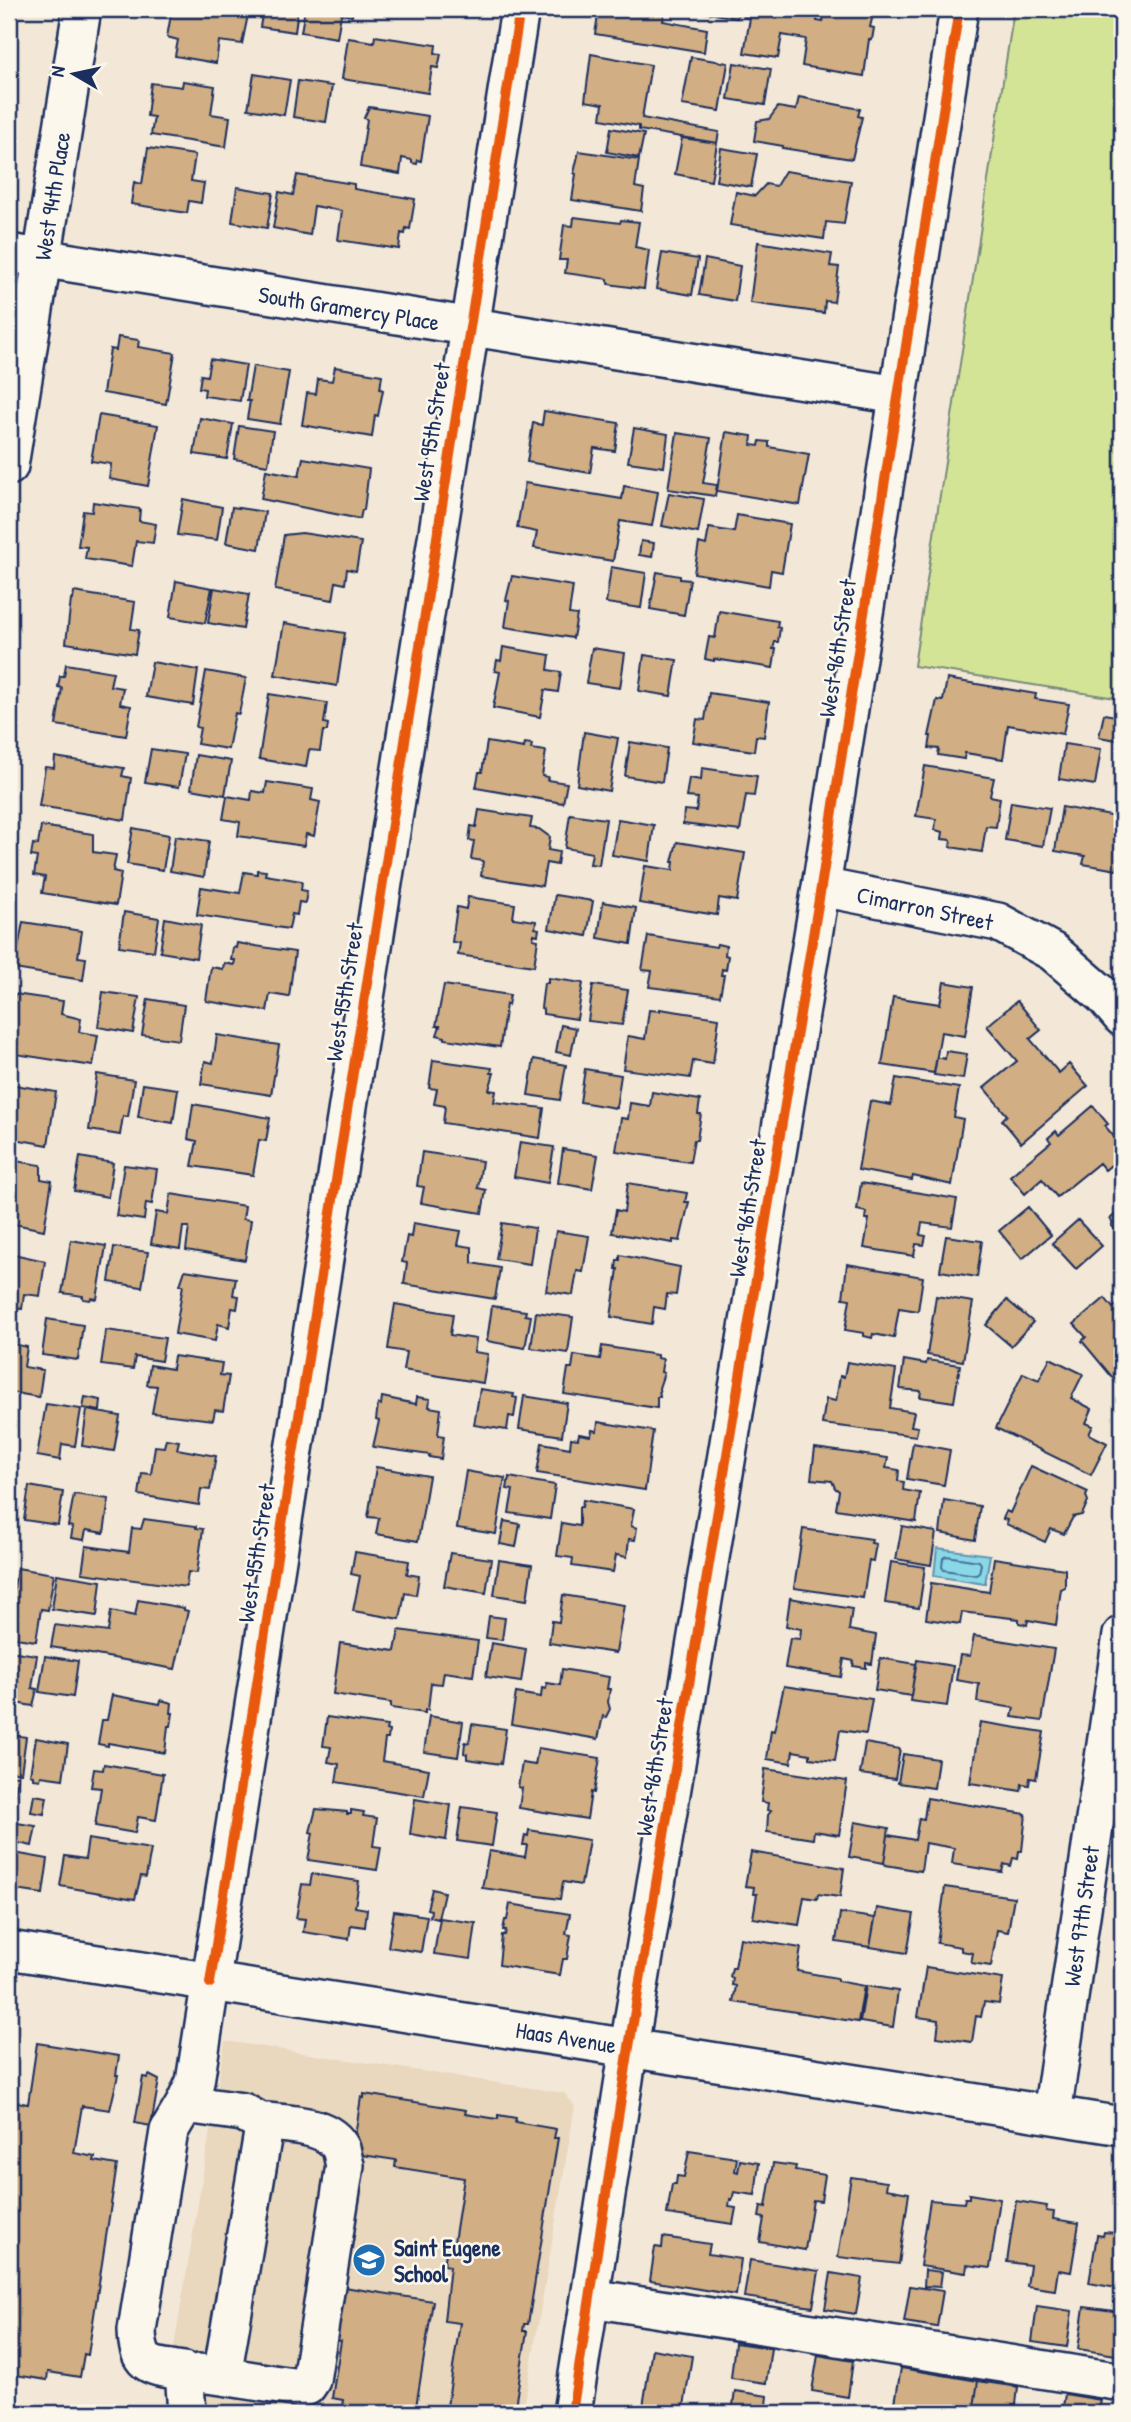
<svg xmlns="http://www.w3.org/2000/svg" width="1131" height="2422" font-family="'Patrick Hand',sans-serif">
<rect width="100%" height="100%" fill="#f3e8d7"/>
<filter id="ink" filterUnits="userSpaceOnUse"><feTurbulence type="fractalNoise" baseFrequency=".0143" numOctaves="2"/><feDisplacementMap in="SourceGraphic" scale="14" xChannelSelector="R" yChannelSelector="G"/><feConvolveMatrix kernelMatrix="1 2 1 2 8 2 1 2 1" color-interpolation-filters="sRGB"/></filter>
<g filter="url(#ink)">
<path fill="#e9d7be" d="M225,2041L564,2093L575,2106L523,2413H163Z"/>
<path fill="#d4e497" stroke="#788a7a" stroke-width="2" d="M1014,9H1122V699L914,666Z"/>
<path fill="#89d7e7" stroke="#5d94b0" stroke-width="2" d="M937,1548L990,1555L985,1584L934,1576Z"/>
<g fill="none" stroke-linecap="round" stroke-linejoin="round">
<path stroke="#477295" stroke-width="2" d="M946,1556L979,1561L981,1564L979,1573L976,1575L944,1570L942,1567L943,1558Z"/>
</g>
<path fill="#d1ae83" stroke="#1b2f5e" stroke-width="2" d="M172,9H231L230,13L248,15L242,44L219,41L216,63L175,56L178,40L167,37Z
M263,9H298L295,32L260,27Z
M305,9H353L352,16L341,14L337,38L301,32Z
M599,9H665L663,21L707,29L704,52L595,34Z
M703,9H739L737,18L703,12Z
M745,9H819L817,21L823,22L825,9L873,15L870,27L874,28L872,40L869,39L864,76L802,66L806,39L782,35L778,58L744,53L750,18L744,17Z
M375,36L436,45L435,53L441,54L438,68L432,67L428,93L342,79L348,38L374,42Z
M591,54L651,65L642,118L719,132L717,143L639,130V126L601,119L603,104L585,101Z
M691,57L728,63L720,111L682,105Z
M734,63L771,69L765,105L728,99Z
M254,74L290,80L284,115L248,109Z
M183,81L215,86L211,114L230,117L226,147L151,135L154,117L147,116L151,83L182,87Z
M298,81L332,86L326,122L293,117Z
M799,97L860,109L858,116L862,117L852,159L782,148L783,146L754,141L757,121L769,119L778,107L796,110Z
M369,107L428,116L421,161L418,160L417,164L412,163V160L402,158L400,174L360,167L367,119L364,118Z
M611,128L644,134L639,158L607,152Z
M682,138L717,143L711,181L675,174Z
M148,148L195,155L191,181L204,183L201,203L189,201L187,213L131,204L134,182L142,184Z
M721,148L757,154L751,187L716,181Z
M579,151L639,160L635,187L644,189L641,211L572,200L576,174L574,173Z
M785,171L851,181L844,224L826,222L824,239L730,225L736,192L755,196L766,184L776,186Z
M297,175L354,184V189L415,199L410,229L406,228L405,234L401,233L399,249L338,240L342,211L314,206L310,235L273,228L279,192L293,195Z
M237,187L273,193L267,228L232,222Z
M574,217L620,223L621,220L639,222L635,247L649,250L644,289L608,284V279L565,273L567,260H559L564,225L573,226Z
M758,242L832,254L830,266L839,267L834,302L825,301L824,313L750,303Z
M662,253L698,259L692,295L656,289Z
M705,259L740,266L735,301L699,295Z
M118,337L139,340L138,347L175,353L166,404L103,393L110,349L116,350Z
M210,359L246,365L240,401L204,396L205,389L199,388L201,375L207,376Z
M253,366L289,372L280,424L247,419L250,401H247Z
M335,367L382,375L380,389L383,390L378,416L375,415L372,437L302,425L307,393L316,394L318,379L332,381Z
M544,411L619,423L615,451L594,448L590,473L527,462L533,423L542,425Z
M99,415L158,425L148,486L109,479L111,464L91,461Z
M200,418L233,424L227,459L194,454Z
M239,426L273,431L268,465L234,459Z
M634,428L668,434L664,467L628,462Z
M726,432L752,436L751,445L759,446L760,441L769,442V447L809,454L800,505L717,491Z
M677,433L711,438L703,483L717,485L715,496L668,489Z
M303,458L369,469L364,510H362L360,519L261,499L266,470L299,476Z
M525,483L622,499L624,486L658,492L652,526L620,521L613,561L534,548L537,532L517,528Z
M669,493L704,499L698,533L662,526Z
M183,499L222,507L217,540L177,535Z
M93,502L140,509L139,521L156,524L153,543L136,541L132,566L85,559L87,547L78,546L83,511L92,512Z
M232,507L265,512L259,549L226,543Z
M737,515L790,524L782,572L771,570L769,586L694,573L699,543L706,545L709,528L734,532Z
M302,533L361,542L356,571L347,569L345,584L336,582L333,600L275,590L284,535Z
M641,541L654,543L652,557L639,555Z
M611,567L646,573L641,608L606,603Z
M657,572L680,576V579L690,580L684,615L650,609Z
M512,576L573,586L569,614L577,615L573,638L505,627L509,601L506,600Z
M176,581L212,588L205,623L170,617Z
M214,588L249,594L243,629L208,623Z
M74,592L135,602L131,629L139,630L135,654L66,643L71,600H73Z
M719,611L778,621L777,627L780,628L778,642H775L773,649H776L773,668L714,659V661L705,659L709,637L715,638Z
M284,623L345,633L337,686L275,675Z
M503,647L550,655L548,670L561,672L558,692L545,690L540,717L493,708L500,672L495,671L497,660L501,661Z
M592,648L625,653L620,688L586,683Z
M644,655L677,660L671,696L639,691Z
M152,662L198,670L193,705L146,697Z
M66,664L113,672L110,686L123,688L120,704L131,706L126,736L56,725L62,688L58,687L60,676H64Z
M206,671L246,678L239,714L235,713L228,749L197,744L200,728L196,727Z
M947,679L1036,694L1035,699L1069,704L1063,734L1008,725L1003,759L965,753L964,759L938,755L939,749L929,748L931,736H929L937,700L943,701Z
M709,693L769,702L764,737L756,736L754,751L693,742L697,719L705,720Z
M269,694L327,703L324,723L328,724L327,731H323L320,751L309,750L306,767L259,759Z
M1104,714L1122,717V741L1099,737Z
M584,732L618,738L609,791L577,785Z
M487,742L524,748L525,743L532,744L531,749L546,751L542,776L548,777L547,780L567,783L563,803L476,788L479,772H482Z
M630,742L667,748L662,782L625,776Z
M1064,744L1101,749L1095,785L1059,779Z
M151,749L185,754L179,787L145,782Z
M196,755L231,761L225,795L191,789Z
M55,757L124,768L122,776L131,778L125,820L39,806L45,767L54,768Z
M925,766L994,778L990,796L1000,798L996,827L986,826L982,852L950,847L951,840L942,839L943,832L935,830L936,819L916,816Z
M702,768L757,776L754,796L746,795L740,831L683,824L684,810L696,811L698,798L686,797L689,778L701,780Z
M267,782L313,789L311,800L320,802L314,836L306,834L304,846L238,836L240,822L223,819L227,796L251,800L252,791L265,793Z
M1011,802L1050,808L1043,846L1005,840Z
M1062,807L1122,818V865L1118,864L1117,870L1083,864L1085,856L1055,851Z
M479,810L532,818L530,828L539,829L550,837L548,850L559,852L557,865L546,863L542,886L481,876L483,861L471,859L474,841L469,840L471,826L476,827Z
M570,814L606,819L599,865L590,864L592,853L565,848Z
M618,819L654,825L649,861L612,855Z
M41,826L93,834V852L116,855L113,871L121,873L116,905L42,893L45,877L34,875L37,857L31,856L33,844L38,845Z
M133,828L169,835L163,870L127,864Z
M175,836L209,841L204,877L170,871Z
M677,842L745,853L737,901L719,898L717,915L639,903L645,866L673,870L674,862H672Z
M257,870L266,871L265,875L302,881L301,890L307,891L305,903L299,902L297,915L292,914L289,929L197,915L201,887L240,893L244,872L257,874Z
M555,895L593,901L587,936L549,929Z
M468,897L515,904L513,918L536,921L535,928L539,929L538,935L534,934L533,939L538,940L534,966L458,955L460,943L452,942L457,907L466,909Z
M603,902L636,908L631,944L598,938Z
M124,912L159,918L154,951L119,946Z
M165,918L201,925L196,958L160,952Z
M23,922L82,931L78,957L86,958L83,980L14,969Z
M648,936L716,947L717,944L726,946L725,955L728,956L726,970L722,969L721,975H724L720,996L649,987L652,971L642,970Z
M237,943L295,952L289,997L270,994L267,1011L206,1001L211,967L223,969L224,963L234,965L235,960H231L233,947L236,948Z
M548,978L583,983L577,1019L543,1014V1009L541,1008L544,983H548Z
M944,982L973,987L965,1036L941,1032L934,1073L882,1065L893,997L940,1004Z
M444,985L510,995L508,1005L506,1004L500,1047L445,1039V1037L437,1035L440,1026H436Z
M593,985L628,990L622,1025L588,1021Z
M103,992L139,997L133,1033L98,1027Z
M15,994L63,1001L61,1014L81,1019L79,1032L98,1035L93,1066L9,1053V1005L13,1006Z
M148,999L184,1005L179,1040L142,1035Z
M1017,1001L1041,1030L1030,1039L1059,1073L1069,1064L1088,1086L1021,1143L1002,1120L1007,1115L984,1088L1017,1061L987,1026Z
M660,1009L719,1018L713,1064L693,1061L690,1078L623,1069L628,1036L645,1039L649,1010L660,1011Z
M561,1025L576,1028L571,1055L556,1052Z
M217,1035L279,1045L271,1095L201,1084L205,1061L213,1063Z
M946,1051L967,1054L963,1079L934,1075L937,1057L945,1059Z
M534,1059L566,1065L560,1100L528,1095Z
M433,1060L492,1068L491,1073H494L489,1090L496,1091L494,1102L544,1108L540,1138L443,1123L445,1106L434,1104L437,1089L429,1088Z
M585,1069L621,1075L616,1108L580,1102Z
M97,1074L134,1080L128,1117L123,1116L120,1135L89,1130Z
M896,1078L959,1088L954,1117L963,1119L952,1185L913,1176L912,1180L858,1170L870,1101L891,1105Z
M9,1084L56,1092L48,1145L9,1138Z
M143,1084L178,1089L173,1123L138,1117Z
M652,1092L700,1100L698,1114H701L697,1140H694L690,1162L616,1151L621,1118L628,1119L630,1103L650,1106Z
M193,1104L270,1118L266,1141L259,1140L253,1175L192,1166L197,1141L188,1139Z
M1093,1106L1108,1124L1105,1126L1122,1146V1156L1105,1170L1099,1163L1057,1197L1042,1179L1025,1194L1010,1176L1051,1142L1048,1138L1056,1131L1059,1135Z
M520,1142L554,1147L548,1183L514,1177Z
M563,1149L598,1155L592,1189L558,1183Z
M422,1152L482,1161L478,1188L486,1190L482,1213L421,1203L424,1187L417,1186Z
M80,1157L113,1163L108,1197L74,1191Z
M9,1160L41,1165V1179L52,1181L44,1230L9,1223Z
M124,1165L157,1169L152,1204L146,1203L144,1220L116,1216Z
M628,1183L687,1193L685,1202H689L680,1241L673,1240V1243L612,1233L616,1210L624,1212Z
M861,1183L957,1199L952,1227L922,1223L920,1235L926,1236L924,1245L916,1244L914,1256L864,1248L869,1219H865L866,1212L857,1210Z
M171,1194L245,1206L243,1219L251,1220L245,1260L186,1250L189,1227H183L180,1249L151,1244L156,1212L168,1214Z
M1028,1207L1051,1235L1022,1259L999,1231Z
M1122,1209V1233L1118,1229L1116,1231L1111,1225L1113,1223L1110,1219Z
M1078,1220L1102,1246L1076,1269L1052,1243Z
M413,1223L461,1231L458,1245L472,1247V1263L500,1268L495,1299L404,1284L407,1263L402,1262L407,1236L411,1237Z
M502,1223L535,1228L530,1264L496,1259Z
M556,1231L589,1236L583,1272L577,1271L573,1295L546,1291Z
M946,1236L982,1241L977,1277L940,1271Z
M71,1240L106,1246L97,1299L91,1298L90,1300L83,1299V1296L62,1293Z
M114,1247L148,1252L142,1287L109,1282Z
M9,1253L45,1261L40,1296L24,1294L22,1309L9,1307Z
M620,1255L680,1267L676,1295L667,1294L665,1309L654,1307L652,1324L611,1317L618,1269H616L617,1260H620Z
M847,1264L923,1277L918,1311L899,1308L894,1338L873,1334L872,1338L864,1336V1333L845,1330L850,1299L843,1298Z
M185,1270L236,1278L233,1295L239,1296L237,1309L232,1308L229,1327L218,1324L215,1341L175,1334L183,1285H180Z
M936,1296L973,1302L963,1361L927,1355Z
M1105,1298L1113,1308L1122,1300V1389L1082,1341L1086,1337L1074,1324Z
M1007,1300L1033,1322L1011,1346L986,1325Z
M395,1304L453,1314L450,1335L476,1339L474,1352L488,1354L483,1383L403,1370L406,1352L388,1349Z
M492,1306L526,1311L525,1315L531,1316L525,1348L487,1341Z
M536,1312L573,1317L568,1353L531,1348Z
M47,1319L83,1325L78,1360L42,1355Z
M106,1330L165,1338L161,1361L135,1357L133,1369L101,1365Z
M9,1343L27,1347L24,1367L43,1370L39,1397L9,1392Z
M602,1346L657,1355V1358L663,1359L661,1372L664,1373L659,1388L660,1397H657V1408L564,1394L568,1368H572L574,1355L600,1359Z
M174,1356L222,1363L220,1375L229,1376L223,1411L215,1410L213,1420L152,1413L157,1386L147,1385L150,1365L172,1369Z
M1050,1358L1083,1374L1071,1398L1092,1409L1086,1423L1093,1426L1089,1434L1107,1443L1091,1475L996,1428L1023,1373L1039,1380Z
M904,1360L926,1364L927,1360L960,1365L954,1402L920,1397L921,1391L900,1389Z
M847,1362L896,1370L890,1408L914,1412L911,1426L918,1427L916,1436L822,1424L826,1399L836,1401L840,1376L844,1377Z
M480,1389L514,1394L513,1397L517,1398L514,1417L509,1416L507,1430L474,1425Z
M524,1396L567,1403L562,1436L519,1429Z
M85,1397L101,1400L100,1411L83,1408Z
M382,1397L416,1404L417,1397L430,1399L429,1407L441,1409L438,1435L444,1436L441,1459L429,1457L430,1455L373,1447L379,1421L376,1420L378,1404L381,1405Z
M46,1404L81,1409L75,1446L62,1444L60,1460L37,1456Z
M87,1410L120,1416L114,1451L82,1446Z
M598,1422L653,1431L645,1490L537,1473L542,1443L570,1448L571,1438L578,1439L579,1434L591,1436L592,1430L597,1431Z
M166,1439L179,1441L177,1449L216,1456L210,1490L201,1489L199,1505L139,1495L142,1473L151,1474L155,1446L164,1447Z
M913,1443L950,1450L944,1485L907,1479Z
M815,1448L888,1458L886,1468L899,1470L898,1481L904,1482L903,1490L920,1493L916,1522L836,1509L839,1491L835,1488L832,1481L811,1479Z
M1031,1466L1088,1492L1086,1496L1088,1501L1082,1515L1073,1517L1064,1534L1051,1529L1045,1542L1006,1524L1007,1520L1003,1519L1006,1511L1010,1513Z
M376,1467L429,1476L418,1541L376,1534L379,1518L368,1517Z
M466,1471L505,1478L496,1534L457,1528Z
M509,1477L555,1485L550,1519L509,1513L513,1490L507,1489Z
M29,1486L63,1492L58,1525L24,1520Z
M74,1494L109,1499L104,1533L86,1530L84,1540L71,1538L73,1527L68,1526Z
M583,1500L634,1509L631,1526L637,1528L635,1540L629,1539L627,1557L616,1555L613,1572L572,1566L573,1558L557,1556L562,1523L579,1526V1507H582Z
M944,1500L980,1506L975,1540L940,1533Z
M144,1519L196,1526V1528L203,1529L197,1573L188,1572L186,1587L82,1573L86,1546L129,1552L132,1528L141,1529Z
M504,1521L520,1524L516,1547L500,1544Z
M902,1526L936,1532L931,1565L896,1559Z
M803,1529L872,1539L871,1543L876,1544L873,1561L869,1560L863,1598L794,1588Z
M355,1552L409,1561L407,1574L419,1576L416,1595L405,1593L400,1619L353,1611L360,1576L351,1574Z
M450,1553L491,1559L486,1593L444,1586Z
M994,1558L1065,1569V1587L1061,1589L1056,1625L1028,1620L1027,1625L1019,1623V1619L962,1612L960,1624L926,1619L931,1583L989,1592Z
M499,1560L532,1565L527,1600L494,1595Z
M891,1562L925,1567L919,1608L885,1603Z
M17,1568L54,1574L48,1610L41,1609L36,1641L9,1637V1609H11Z
M57,1574L101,1581L97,1616L52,1609Z
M563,1595L624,1605L616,1653L549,1643L552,1621L559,1622Z
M790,1598L852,1609L849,1630L876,1635L872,1664L866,1663V1668L853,1666L854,1661L844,1659L841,1677L785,1668L790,1638L800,1639L801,1629L786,1626Z
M138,1600L184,1608V1610L188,1611L175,1669L51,1647L55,1625L108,1632L111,1611L135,1616Z
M489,1616L505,1618L502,1640L486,1638Z
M399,1630L478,1641L473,1676L444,1672L442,1684L431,1683L428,1710H425V1713L391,1708V1703L333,1694L340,1643L395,1651Z
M974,1636L1054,1649L1042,1721L1012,1717L1014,1708L977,1702L979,1684L956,1680L960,1655L970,1656Z
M491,1643L526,1649L521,1682L486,1677Z
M9,1651L37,1655L32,1688L37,1689L33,1706L9,1702Z
M45,1656L78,1661L73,1697L39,1692Z
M880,1658L916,1664L911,1696L875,1690Z
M917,1660L953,1666L947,1706L910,1701Z
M562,1669L609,1677L607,1689H610L608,1702L610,1709L606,1717L603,1716L598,1739L511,1724L516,1693L541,1697L542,1688L546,1689L547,1683L560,1685Z
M784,1686L872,1699L866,1734L840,1730L835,1761L810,1758V1754L793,1751L791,1763L767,1759L771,1730L774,1731Z
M112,1695L160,1704L161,1700L172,1703L171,1713H173L171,1726H168L165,1753L108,1743V1746L98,1744L102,1720H107Z
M429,1716L463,1722L458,1757L424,1752Z
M327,1717L387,1726L386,1730L389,1731L388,1739H385L382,1761L429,1769L424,1796L336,1782L339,1764L328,1762L331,1747L323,1746Z
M980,1722L1044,1732L1036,1779L1030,1778L1029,1785L1022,1784L1021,1791L970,1783Z
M472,1724L506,1729L501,1764L467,1759V1754L464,1753L465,1742L469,1743Z
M9,1734L26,1737L21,1773L9,1771Z
M36,1738L68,1744L63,1779L41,1776L40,1780L33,1779V1775L30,1774Z
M865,1743L900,1749L895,1779L860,1774Z
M538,1748L600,1758L594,1793L591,1792L587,1819L519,1808L522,1788L518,1787L522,1763L535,1765Z
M903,1754L938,1759L934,1788L898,1783Z
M104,1764L163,1774L156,1820L138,1817L135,1833L95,1826L101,1788L91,1787L94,1769L103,1770Z
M765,1769L847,1781L839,1835L814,1831L813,1839L767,1832L768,1815L771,1811L767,1810L768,1803L761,1802Z
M9,1775L18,1776L14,1803H9Z
M34,1795L47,1797L44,1814L31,1812Z
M927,1798L1026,1814L1022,1851H1019L1018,1859L1013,1858L1011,1866L1004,1864L1002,1872L952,1864L954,1848L925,1843L921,1871L886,1865L884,1863L888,1835L915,1840L919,1818L924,1819Z
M415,1799L451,1805L446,1840L410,1834Z
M462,1807L497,1812L492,1846L457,1841Z
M316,1809L347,1812V1814H351V1810L364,1812L363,1816L377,1818L373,1846L381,1847L377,1870L308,1860L313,1833L310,1832Z
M855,1822L889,1828L884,1863L849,1857Z
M17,1823L36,1826L32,1846L14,1842Z
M529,1830L589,1840L581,1885L563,1882L560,1899L482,1888L489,1851L525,1857L527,1845H523L525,1835L528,1836Z
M88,1839L151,1849L146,1877L141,1876L135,1899L60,1886L65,1856L85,1859Z
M751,1852L844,1868L840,1897L818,1894L817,1899L804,1897L799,1925L753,1918L757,1894H753L754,1887L745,1886Z
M14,1853L48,1859L43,1894L9,1889Z
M312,1874L359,1881L355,1907L367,1909L365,1927L351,1925L349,1939L303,1932L305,1919L296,1918L302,1884L310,1885Z
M945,1887L1014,1897L1008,1932L997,1930L991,1966L971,1963L973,1953L961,1951V1947L937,1943Z
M432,1889L444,1892L438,1919L430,1917L431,1910L427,1909Z
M510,1904L570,1914L566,1934L571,1935L567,1959H563L560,1975L499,1965L502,1935H505L506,1930H503L505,1920H507Z
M877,1908L914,1914L907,1953L870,1947Z
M394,1911L427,1916L421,1952L388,1947Z
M840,1913L875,1918L870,1947L836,1942Z
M440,1918L476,1923L471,1959L434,1954Z
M740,1938L801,1948L797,1971L837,1978V1981L864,1986L858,2022L733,2002L736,1986L732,1985L733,1978L730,1977L732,1968H735Z
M926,1967L1003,1979L999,2004L984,2002L981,2017L976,2016L972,2042L937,2037L939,2020L918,2017Z
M866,1986L898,1991L893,2027L860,2022Z
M37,2043L119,2056L116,2075H118L110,2110L82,2106L74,2153L95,2157L94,2161L117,2165L88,2355L84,2354L80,2377L48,2372L47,2380L9,2374V2101L28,2104Z
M149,2075L159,2080L151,2126L135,2123L143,2077L148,2078Z
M364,2094L466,2110L465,2114L498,2119V2115L516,2118L515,2122L556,2129L554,2138H558L528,2324H524L523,2331H527L514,2413H446L460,2323L444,2321L450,2266L444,2265L448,2241L454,2242L464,2178L395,2167L396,2160L356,2154L353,2149L361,2097L364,2098Z
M689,2151L737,2158L735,2171L738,2172L740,2160L759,2163L755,2195L734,2192L732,2200L730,2199L729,2207L736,2208L733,2224L667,2214L672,2184H676L677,2176L684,2177Z
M773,2163L796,2166L795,2170L825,2175L821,2201L813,2200L805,2250L760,2242L764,2218L759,2217L761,2206L766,2207Z
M851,2177L887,2182L886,2189L909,2193L899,2264L838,2257Z
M969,2194L1000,2199L990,2268L967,2265L966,2273L920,2266L930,2200L964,2203L965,2198H969Z
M1016,2201L1047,2206L1046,2211L1054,2212L1053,2219L1079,2223L1071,2272L1058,2270L1055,2290L1027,2286L1030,2265L1007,2262Z
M1120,2230H1122V2289L1089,2283L1097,2235L1103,2236L1104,2232L1116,2233L1115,2237L1118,2238Z
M663,2237L710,2244L708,2254L741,2259L736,2295L650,2281L655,2247L662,2248Z
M750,2260L819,2271L813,2307L744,2297Z
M925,2270L942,2272L940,2287L924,2286Z
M831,2273L862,2278L856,2314L825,2309Z
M910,2286L943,2291L937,2327L904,2322Z
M344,2287L433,2301L415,2413H341L343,2400L332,2398L341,2341L335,2340Z
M1037,2306L1072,2311L1067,2347L1032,2342Z
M1084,2307L1121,2312L1122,2356L1078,2349Z
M735,2343L771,2348L766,2383L731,2378Z
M652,2349L692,2356L683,2413H642Z
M818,2355L853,2361L848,2397L812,2391Z
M901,2368L978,2381L973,2413L895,2403Z
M978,2381L1018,2387L1015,2413H973Z
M735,2391L768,2396L766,2413H732Z
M1065,2394L1101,2400L1099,2413H1062Z"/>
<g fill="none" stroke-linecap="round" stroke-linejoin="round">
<defs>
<path id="minor" d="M9,253L898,395
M9,466L82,9
M821,887L998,922L1053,952L1104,996L1122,1017
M9,1950L1122,2126
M185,2104L243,2112L259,2121L263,2133L222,2376L199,2373
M1052,2114L1122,1635
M591,2298L1122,2382
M222,2376L299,2388L307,2386L311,2380L345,2165C343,2160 343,2154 341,2149C328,2122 284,2125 259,2121
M187,2413L184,2371C151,2366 138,2368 137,2330L169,2131L185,2104L195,2082L520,9
M572,2413L629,2047L821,887L959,9"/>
</defs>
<use href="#minor" stroke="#1b2f5e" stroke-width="42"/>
<use href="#minor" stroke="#fbf7ec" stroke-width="37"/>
<defs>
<path id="cycleway" d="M210,1983L520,9
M572,2413L629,2047L821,887L959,9"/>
</defs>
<use href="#cycleway" stroke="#fbf7ec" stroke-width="15"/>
<use href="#cycleway" stroke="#e8590c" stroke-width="10"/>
</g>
</g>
<defs>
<symbol id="school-disc" viewBox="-11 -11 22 22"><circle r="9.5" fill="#1f6fb2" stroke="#fbf7ec"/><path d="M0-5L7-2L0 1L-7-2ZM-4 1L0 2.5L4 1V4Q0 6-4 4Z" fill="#fff"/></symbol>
</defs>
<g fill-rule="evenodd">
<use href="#school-disc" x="350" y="2241" width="38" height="38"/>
</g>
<g text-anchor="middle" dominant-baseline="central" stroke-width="5" stroke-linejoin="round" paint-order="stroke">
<g font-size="23" fill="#1b2f5e" stroke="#fbf7ec">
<text transform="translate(52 196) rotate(-81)">West 94th Place</text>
<text transform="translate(349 308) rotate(9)">South Gramercy Place</text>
<text transform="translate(431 432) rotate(-81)">West 95th Street</text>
<text transform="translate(837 648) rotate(-81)">West 96th Street</text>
<text transform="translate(925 908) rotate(12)">Cimarron Street</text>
<text transform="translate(344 992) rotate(-81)">West 95th Street</text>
<text transform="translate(747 1208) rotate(-81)">West 96th Street</text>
<text transform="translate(256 1553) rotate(-81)">West 95th Street</text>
<text transform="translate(654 1767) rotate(-81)">West 96th Street</text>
<text transform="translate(1081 1916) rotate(-82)">West 97th Street</text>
<text transform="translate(566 2037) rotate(9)">Haas Avenue</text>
</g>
<g font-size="23" font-weight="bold" fill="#1b2f5e" stroke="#fbf7ec" text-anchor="start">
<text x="394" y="2247">Saint Eugene<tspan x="394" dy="26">School</tspan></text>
</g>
</g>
<rect width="1131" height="2422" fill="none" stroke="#fbf7ec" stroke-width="35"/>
<rect x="18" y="18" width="1096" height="2387" fill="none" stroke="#1b2f5e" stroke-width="2.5" filter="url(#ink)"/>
<g transform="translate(74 74) rotate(279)" stroke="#fbf7ec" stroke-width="5" paint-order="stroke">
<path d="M0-5L12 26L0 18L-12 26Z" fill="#1b2f5e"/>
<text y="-10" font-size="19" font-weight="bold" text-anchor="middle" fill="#1b2f5e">N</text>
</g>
</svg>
